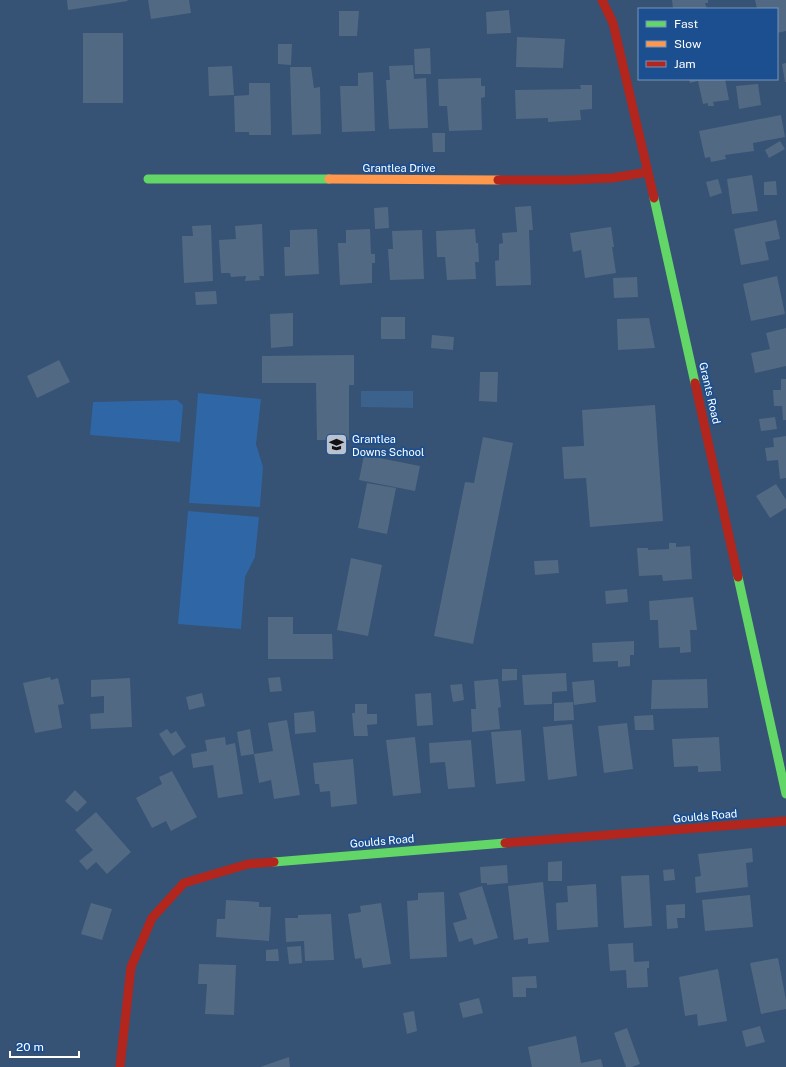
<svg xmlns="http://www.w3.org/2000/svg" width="786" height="1067" font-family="'Public Sans',sans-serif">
<rect width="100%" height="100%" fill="#365274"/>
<path fill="#2f66a5" d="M198,393L261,399L256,444L263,467L260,507L189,503Z
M177,400L183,405L180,442L90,435L93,402Z
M188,511L259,517L255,557L245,577L241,629L178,624Z"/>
<path fill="#3b618d" d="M361,391H413V408L361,407Z"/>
<path fill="#526984" d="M67,0H127L128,1L68,10Z
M148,0H189L191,13L151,19Z
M672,0H708V3H705L707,9H673Z
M755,0H786V31L777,33V9H757Z
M509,10L511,33L487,34L486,12Z
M339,11H359L357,36H339Z
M83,33H123V103H83Z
M517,37L565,39L563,68L516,67Z
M278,44H292L291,65L278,64Z
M430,48L431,74H415L414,49Z
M786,63V82H785L782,64Z
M413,65L414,79L426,78L428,128L389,129L386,80H390L389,66Z
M232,66L234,95L209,96L208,67Z
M290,67H311L314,88L320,87L321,134L292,135Z
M373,72L375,131L342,132L340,86H358V73Z
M481,78V86H485V97L481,98L482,130L449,131L447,106H439L438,79Z
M689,79H725L729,100L713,102L714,106H708V103L703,104L698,81L690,83Z
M249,83H270L271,135H249V132H235L234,96L249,95Z
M758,84L761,105L739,109L736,86Z
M580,85H592V109L580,110L581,120L548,122V118L516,119L515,90L581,89Z
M781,115L785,137L753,143L754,151L725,155L726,159L711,162L710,157L705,158L699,131Z
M432,133H445V152H433Z
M780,141L785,149L769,158L765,150Z
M752,175L758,211L732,214L727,179Z
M718,179L722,193L710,197L706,182Z
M776,181L777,195H764V182Z
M531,206L533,230H529L531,285L496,286L495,261L499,260V244L503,243L502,233L517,232L515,207Z
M388,207L389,228L375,229L374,208Z
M776,220L780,239L765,242L769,260L741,265L734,229Z
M262,224L264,276H259L260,280L245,281L246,276L231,277L230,273H221L219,240L236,239L235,226Z
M211,225L213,281L184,283L182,236H193L192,226Z
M611,227L614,247H612L616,273L585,278L581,250L573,252L570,233Z
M317,229L319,274L285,276L284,247H290V230Z
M370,229L371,254H375V263H372V283L340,285L338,243H346V230Z
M475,229L476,243H478L479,262H475L476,279L447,280L445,257H437L436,231Z
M422,230L424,279L390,280L388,249H393L392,231Z
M777,276L785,314L751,321L743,284Z
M637,277L638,297L614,298L613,278Z
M216,291L217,304L196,305L195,292Z
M293,313V346L271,348L270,314Z
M381,317H405V339H381Z
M649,318L655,348L618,350L617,319Z
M786,328V366L755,373L751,353L770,349L766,333Z
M432,335L454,337L453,350L431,348Z
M354,355V385H349V440H317L316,383H262V356Z
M59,360L70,382L37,398L27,376Z
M480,372H498L497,402L479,401Z
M781,379H786V420H783L782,406H774L773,390H781Z
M655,405L663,521L590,527L586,478L564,479L562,447L584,446L582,410Z
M775,417L777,429L761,431L759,419Z
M786,436V478L780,479L778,460L767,461L765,448L774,447L773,438Z
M483,437L513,443L473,644L434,636L465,482L474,483Z
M364,455L420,466L415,491L359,480Z
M367,483L396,488L387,534L358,528Z
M776,484L786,500V508L770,518L756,496Z
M669,543H676V547L690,546L692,579L663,581L662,575L639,576L637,548H648V550L669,549Z
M351,558L382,565L368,636L337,630Z
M558,560L559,573L535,575L534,561Z
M627,589L628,602L606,604L605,591Z
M693,597L697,630H690L691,652L680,653V647L659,648L658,620H650L649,601Z
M268,617H293V634H332L333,659H268Z
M634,641V655H630V666L618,667V661L593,662L592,643Z
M502,669H517V680L502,681Z
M566,673L567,691L552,692V704L524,705L522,675Z
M50,677L51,680L58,678L64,704L58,705L62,728L35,733L23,683Z
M280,677L282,691L270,692L268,678Z
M130,678L132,727L91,729L90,714L104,713V696L91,697V680Z
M498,679L501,707L498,708L500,729L472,732L471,709H476L474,681Z
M707,679L708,708L651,709L652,680Z
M594,680L596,702L574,705L572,682Z
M462,684L464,700L453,702L450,685Z
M202,693L205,706L189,710L186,697Z
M431,693L433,725L417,726L415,694Z
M573,702L574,720L554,721V703Z
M355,704H367V714H377V724L367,725L368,736H354L352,713H355Z
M314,711L316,732L295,734L294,713Z
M653,715L654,730H635L634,716Z
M287,720L300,795L274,799L271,780L259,783L254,754L273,751L268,723Z
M627,723L633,769L604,773L598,726Z
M572,724L577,776L548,780L543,727Z
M167,729L171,734L176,731L186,747L173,756L159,734Z
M250,729L254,754L241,756L237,732Z
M521,730L525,781L496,784L491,732Z
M225,737L226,745L235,743L243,794L218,798L213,765L193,768L191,754L207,751L205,740Z
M415,737L421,793L393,796L386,740Z
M719,737L721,771L698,772V766L674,767L672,739Z
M471,740L475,787L448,789L445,762L430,763L429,743Z
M353,759L357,804L331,807L330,791L320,792L319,784H315L313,763Z
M172,771L197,817L171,831L166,821L152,828L136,798L162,784L159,777Z
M75,790L87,802L77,812L65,801Z
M96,812L131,852L107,874L96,862L87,870L79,861L93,850L75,830Z
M752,848L753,862L746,863L748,887L696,893L695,877L701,876L698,854Z
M562,861V881H548V862Z
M507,865L508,883L487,885V883H481L480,867Z
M674,869L675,880L664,881L663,870Z
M649,875L652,926L624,928L621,876Z
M543,882L549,942L528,944V938L514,940L508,886Z
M596,884L598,927L557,930L556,903L568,902L567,886Z
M482,886L498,938L474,945L472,938L459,942L453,923L467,919L459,893Z
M444,892L447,957L410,959L407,901L418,900V893Z
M750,895L753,927L705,931L702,900Z
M226,900L259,902V907H271L269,941L216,937L217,919H225Z
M91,903L112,909L102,940L81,934Z
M381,903L391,964L363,968L361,958L355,959L348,914L361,912L360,906Z
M685,904V918H677L678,928L667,929L666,905Z
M331,914L334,960L305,961L304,941L286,942L285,918H298V915Z
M633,943L634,962L649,961V968H647L648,987L627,988L626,970L610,971L608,944Z
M301,946L302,963L289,964L287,947Z
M278,949L279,961H266V950Z
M778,958L786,1000V1009L761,1014L750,963Z
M199,964L236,965L234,1015L205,1014L207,984H198Z
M718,969L727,1021L698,1026L697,1014L685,1016L679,977Z
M536,976L537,988H526V997H513L512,977Z
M479,998L483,1013L463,1018L459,1003Z
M414,1011L417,1031L407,1034L403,1013Z
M760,1026L765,1042L746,1047L742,1031Z
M627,1028L640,1064L632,1067H626L614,1033Z
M576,1036L581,1063L601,1059L603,1067H532L528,1047Z
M289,1057L290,1067H260Z"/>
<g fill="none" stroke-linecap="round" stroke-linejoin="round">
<path stroke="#63d668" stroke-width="9" d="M148,179H329
M654,198L695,383
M738,577L786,794
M274,862L505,843"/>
<path stroke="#ff974d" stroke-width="9" d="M329,179L498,180"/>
<path stroke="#b3261e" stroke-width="9" d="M602,0L613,23L654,198
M498,180H569L612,178L648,172
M695,383L738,577
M505,843L786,821
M120,1067L131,967L152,918L184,883L248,864L274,862"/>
</g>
<defs>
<symbol id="school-square" viewBox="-11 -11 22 22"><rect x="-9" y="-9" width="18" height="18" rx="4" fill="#b9c2ce" stroke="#1b4f8f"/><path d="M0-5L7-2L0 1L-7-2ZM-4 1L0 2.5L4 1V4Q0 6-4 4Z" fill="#111"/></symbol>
</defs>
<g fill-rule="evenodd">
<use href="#school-square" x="324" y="432" width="25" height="25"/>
</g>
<g text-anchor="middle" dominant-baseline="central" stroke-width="3.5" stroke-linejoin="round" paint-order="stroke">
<g font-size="11" fill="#fff" stroke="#1b4f8f">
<text x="399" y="168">Grantlea Drive</text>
<text transform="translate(710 393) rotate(77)">Grants Road</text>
<text transform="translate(705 816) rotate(-5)">Goulds Road</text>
<text transform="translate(382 841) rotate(-5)">Goulds Road</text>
</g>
<g font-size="11" fill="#fff" stroke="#1b4f8f" text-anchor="start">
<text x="352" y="439">Grantlea<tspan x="352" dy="13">Downs School</tspan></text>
</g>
</g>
<rect x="638" y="8" width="140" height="72" fill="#1b4f8f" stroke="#7695bc"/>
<rect x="646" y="21" width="20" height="6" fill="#63d668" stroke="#7695bc"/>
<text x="674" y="28" font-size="12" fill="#ffffff">Fast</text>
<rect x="646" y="41" width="20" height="6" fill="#ff974d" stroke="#7695bc"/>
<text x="674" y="48" font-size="12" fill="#ffffff">Slow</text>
<rect x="646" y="61" width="20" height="6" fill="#b3261e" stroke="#7695bc"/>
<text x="674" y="68" font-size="12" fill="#ffffff">Jam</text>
<path d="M10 1051v6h69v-6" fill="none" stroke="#ffffff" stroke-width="2"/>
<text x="16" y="1051" font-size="12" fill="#ffffff" stroke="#1b4f8f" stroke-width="3" paint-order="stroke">20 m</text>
</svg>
